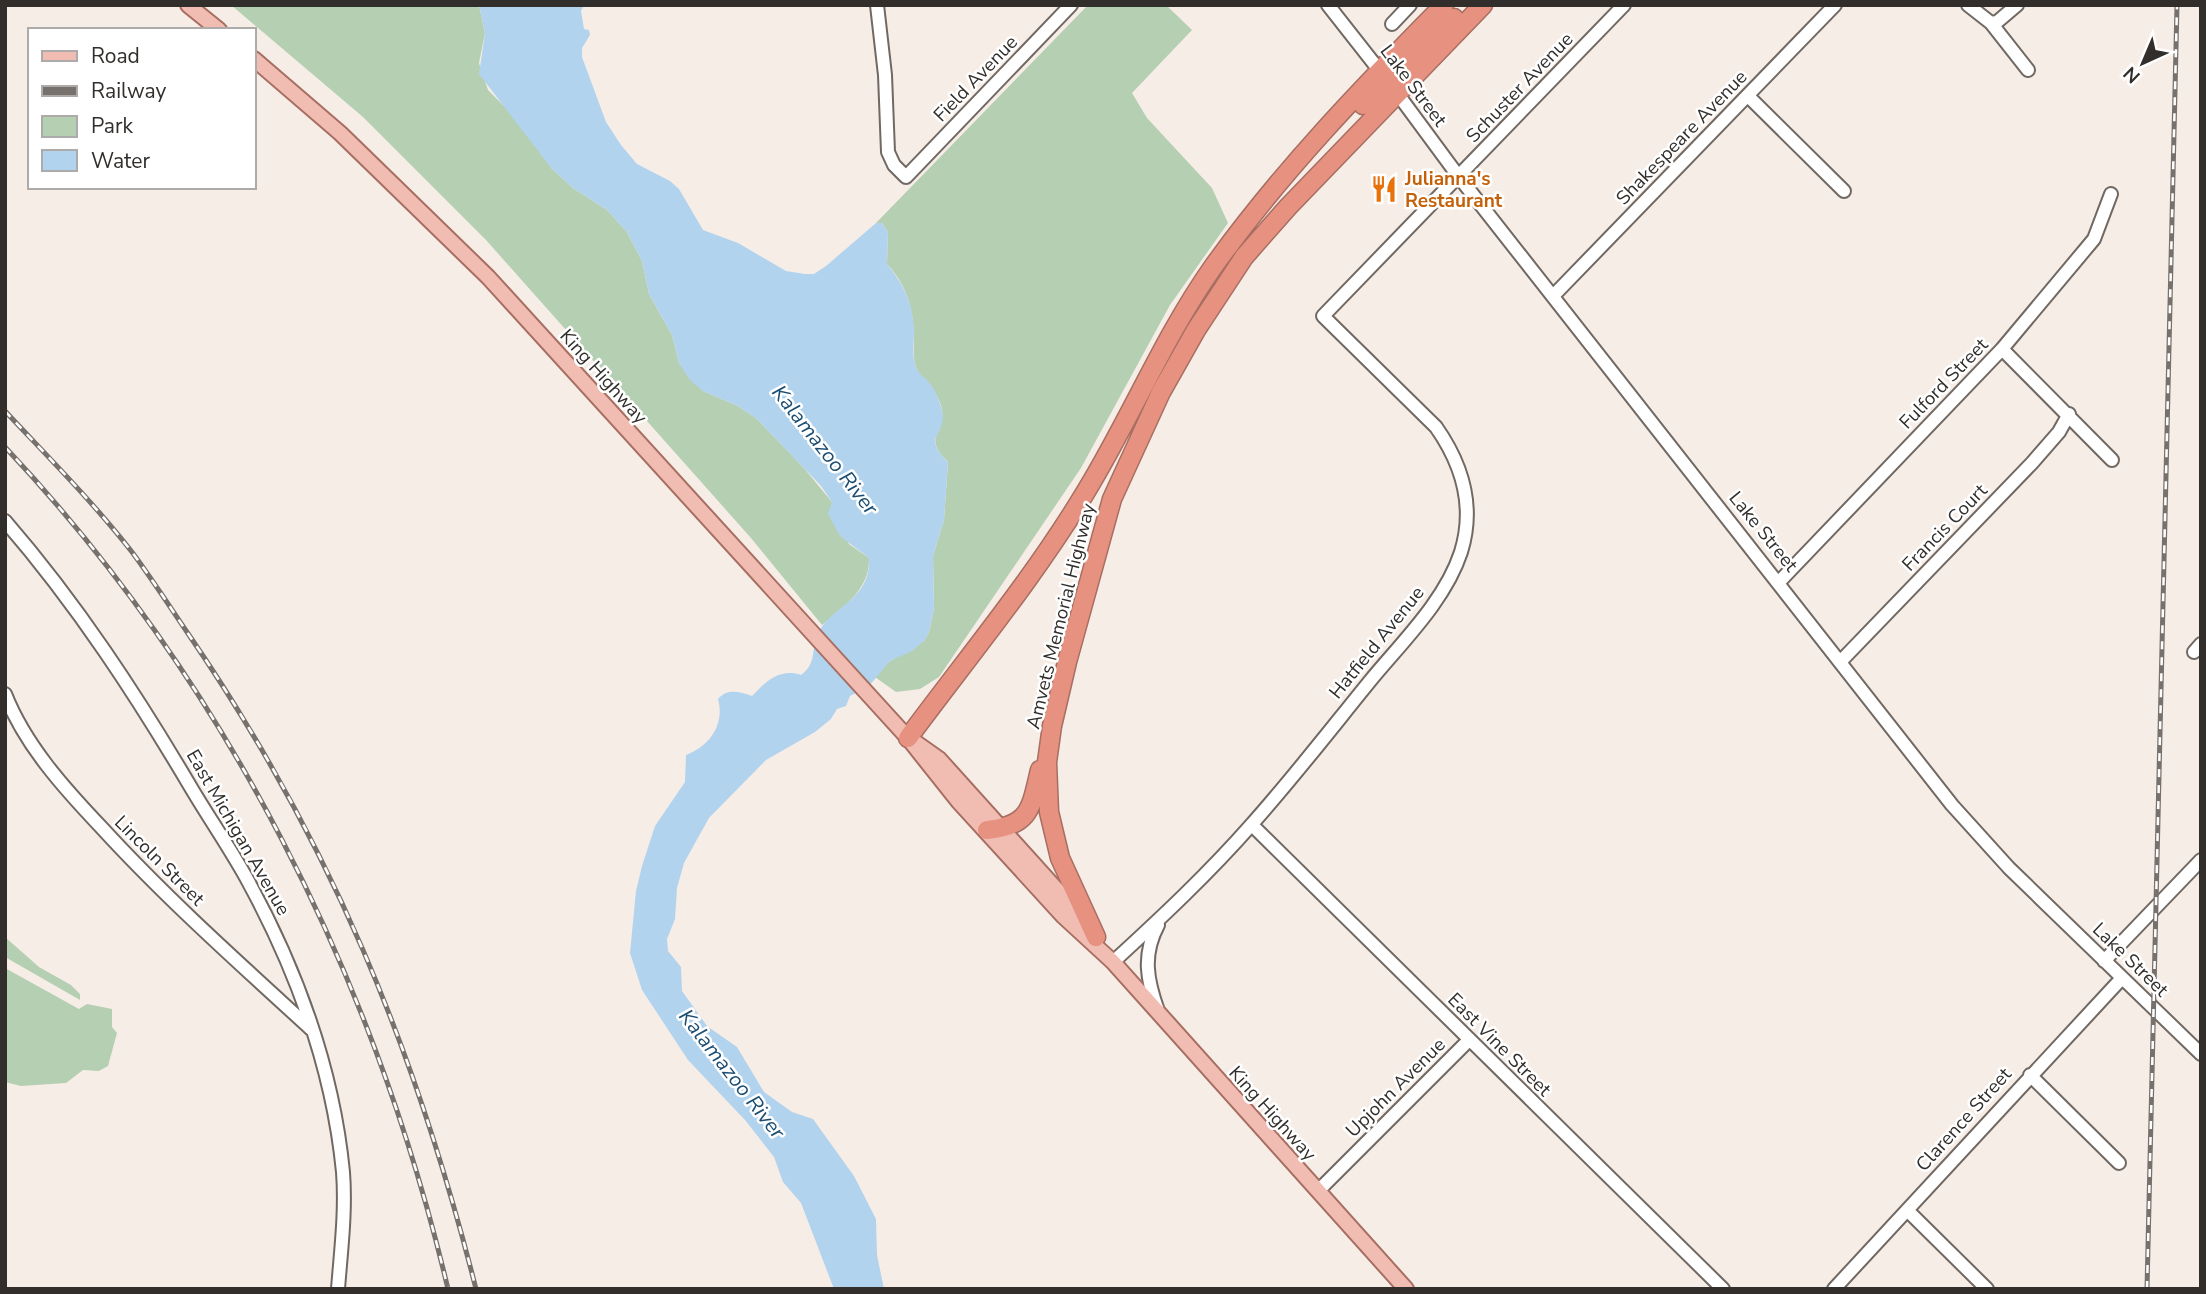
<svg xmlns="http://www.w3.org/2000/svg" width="2206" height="1294" font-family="'Nunito Sans',sans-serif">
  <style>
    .green { fill: #b5cfb3 }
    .water { fill: #b2d3ee }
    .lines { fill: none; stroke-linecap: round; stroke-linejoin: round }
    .minor-casing { stroke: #706862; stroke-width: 16 }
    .major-casing { stroke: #a76e62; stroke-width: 18 }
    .highway-casing { stroke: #a76e62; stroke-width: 21 }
    .minor { stroke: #fff; stroke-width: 12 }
    .major { stroke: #f1bdb3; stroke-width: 14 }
    .highway { stroke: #e79180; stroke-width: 18 }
    .rail-casing { stroke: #76716d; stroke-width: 5 }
    .rail { stroke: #fff; stroke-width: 2.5; stroke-dasharray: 8; stroke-linecap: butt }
    .labels { text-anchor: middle; stroke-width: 5; stroke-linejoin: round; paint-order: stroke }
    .street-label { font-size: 19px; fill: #312e2b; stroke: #fff }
    .food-label { font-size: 19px; font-weight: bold; fill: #c56008; stroke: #fff; text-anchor: start }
    .water-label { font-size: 21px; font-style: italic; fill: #1c4e73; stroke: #fff }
  </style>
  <rect width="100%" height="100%" fill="#f7ede7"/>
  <path class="green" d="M231 5H479L485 33 479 63 488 90 514 116 552 169 573 188 607 210 627 232 642 261 649 294 672 335 679 363 703 391 738 406 757 419 803 467 832 502 849 544 869 558C870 590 843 607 822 625L751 538 486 240 363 117Z
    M1088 5H1166L1192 30 1132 93 1147 118 1212 188 1228 223 1170 305 1081 468 939 677 920 689 896 692 875 677 890 661 924 641 929 632 934 609 933 556 944 520 948 462C922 436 945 437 942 410 939 389 919 381 915 364 913 356 914 346 914 337 913 307 907 286 887 264L888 232 882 223H876Z
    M5 937 39 967 71 985 80 994V1000L5 957Z
    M5 968 79 1009 87 1004 112 1009V1027L117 1033 108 1066 99 1071 83 1070 66 1083 21 1086 5 1082Z"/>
  <path class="water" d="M479 5H584L581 11 584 29 589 30 590 35 582 48V57L606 122 621 145 637 164 670 181 679 189 703 230 738 243 786 271 805 274H814L826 266 876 223H882L888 232 887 264C904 285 913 303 914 332 914 342 912 355 915 364 917 375 926 377 931 385 936 391 940 403 942 410 948 436 920 435 948 462L944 520 933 556 934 609 929 632 925 640 912 651 890 661 869 686 850 696 846 706 837 709 831 719 815 732 766 760 709 818 684 863 677 888 675 919 667 939 668 951 681 967 682 991 707 1026 737 1047 764 1092 792 1112 813 1119 854 1176 876 1219 877 1255 884 1289H834L801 1203 783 1182 774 1157 745 1120 688 1060 642 990 630 953 636 891 642 866 655 826 685 782 686 755C710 746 725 724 718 699 728 688 739 692 752 696 766 681 780 668 801 675 819 662 809 646 821 628 836 605 871 598 869 558L840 536 828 514 832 502 821 486 757 419 738 406 703 391 689 379 679 363 672 335 649 294 642 261 627 232 607 210 573 188 552 169 479 74 485 33Z"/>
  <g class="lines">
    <defs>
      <path id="minor" d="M877 5 885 75 888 152 894 165 906 177 1071 5
        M1328 5 1383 75
        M1968 5 1991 23 2028 70
        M1991 23 1997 22 2017 5
        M1392 24 1410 5
        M1394 89 1459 177 1952 805 2009 868 2201 1054
        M1748 96 1844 191
        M1554 295 1835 5
        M2002 349 2112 460
        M5 521C77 604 137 696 193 791 211 821 231 850 248 881 297 971 333 1070 343 1172 346 1211 341 1250 338 1289
        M1779 582 2002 349 2094 239 2111 194
        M2194 652 2201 644
        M1841 661 2032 463 2059 432 2069 414
        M5 694C25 745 64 788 101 827 167 899 240 964 311 1029
        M1252 825 1723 1289
        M1158 925C1142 955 1147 980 1158 1011
        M2104 961 2201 860
        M1113 962C1161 918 1209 873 1252 824 1293 778 1331 729 1370 681 1402 642 1445 601 1461 552 1475 507 1462 464 1436 427L1323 316 1624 5
        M2030 1075 2119 1163
        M1318 1191 1469 1040
        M1907 1210 1987 1289
        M1834 1289 2122 978"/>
      <path id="major" d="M188 5 219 30
        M254 59 340 133 488 277 908 738 958 801 1063 916 1113 962 1406 1289
        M915 742 939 759 1086 922"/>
      <path id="highway" d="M1363 105 1454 18
        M908 738C968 657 1033 579 1085 493 1130 420 1163 338 1213 267 1281 172 1362 88 1444 5
        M987 830C1031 826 1031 807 1040 770
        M1096 937 1060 858 1049 812 1047 762 1052 726 1067 662 1112 499 1161 392 1196 330 1244 257 1288 207 1483 5"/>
    </defs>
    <use href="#minor" class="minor-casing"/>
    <use href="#major" class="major-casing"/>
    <use href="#highway" class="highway-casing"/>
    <use href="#minor" class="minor"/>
    <use href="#major" class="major"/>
    <use href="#highway" class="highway"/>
    <defs>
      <path id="rail" d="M5 411C48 457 93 502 132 552 152 579 170 607 189 635 330 841 415 1048 476 1289
        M5 447C226 682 374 977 448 1289
        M2147 1289 2177 5"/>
    </defs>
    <use href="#rail" class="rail-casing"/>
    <use href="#rail" class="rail"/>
  </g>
  <defs>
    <symbol id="restaurant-bare" viewBox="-9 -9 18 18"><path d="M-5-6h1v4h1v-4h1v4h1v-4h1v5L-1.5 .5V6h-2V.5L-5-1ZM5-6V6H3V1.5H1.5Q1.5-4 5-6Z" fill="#e8710a" stroke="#fff" stroke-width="2.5" paint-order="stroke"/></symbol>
  </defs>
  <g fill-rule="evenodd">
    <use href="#restaurant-bare" x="1365" y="170" width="38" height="38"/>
  </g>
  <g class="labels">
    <g class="street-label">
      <text transform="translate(975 78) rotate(-46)" y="7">Field Avenue</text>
      <text transform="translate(1414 85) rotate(53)" y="7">Lake Street</text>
      <text transform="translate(1519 87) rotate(-46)" y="7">Schuster Avenue</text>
      <text transform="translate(1681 137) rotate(-46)" y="7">Shakespeare Avenue</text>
      <text transform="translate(604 376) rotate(48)" y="7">King Highway</text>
      <text transform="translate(1943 383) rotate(-46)" y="7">Fulford Street</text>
      <text transform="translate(1944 527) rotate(-46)" y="7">Francis Court</text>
      <text transform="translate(1764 531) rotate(51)" y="7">Lake Street</text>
      <text transform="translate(1060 616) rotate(-76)" y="7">Amvets Memorial Highway</text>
      <text transform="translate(1376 642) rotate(-51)" y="7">Hatfield Avenue</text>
      <text transform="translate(239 832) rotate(60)" y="7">East Michigan Avenue</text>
      <text transform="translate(160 860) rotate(45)" y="7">Lincoln Street</text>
      <text transform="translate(2131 959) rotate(44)" y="7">Lake Street</text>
      <text transform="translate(1500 1044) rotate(45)" y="7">East Vine Street</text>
      <text transform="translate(1395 1087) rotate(-45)" y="7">Upjohn Avenue</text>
      <text transform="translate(1273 1113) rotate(48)" y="7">King Highway</text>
      <text transform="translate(1963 1119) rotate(-48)" y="7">Clarence Street</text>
    </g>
    <g class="food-label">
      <text x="1405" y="185">Julianna's<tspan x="1405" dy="22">Restaurant</tspan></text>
    </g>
    <g class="water-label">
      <text transform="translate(825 450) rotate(52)" y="7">Kalamazoo River</text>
      <text transform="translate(732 1074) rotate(52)" y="7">Kalamazoo River</text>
    </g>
  </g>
  <rect width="2206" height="1294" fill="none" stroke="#312e2b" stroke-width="14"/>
  <rect x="28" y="28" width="228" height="161" fill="#ffffff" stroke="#adabaa" stroke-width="2"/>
  <rect x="42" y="51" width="35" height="10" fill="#f1bdb3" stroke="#adabaa" stroke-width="2"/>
  <text x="91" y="63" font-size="21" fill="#312e2b">Road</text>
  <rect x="42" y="86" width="35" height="10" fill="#76716d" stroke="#adabaa" stroke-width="2"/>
  <text x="91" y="98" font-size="21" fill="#312e2b">Railway</text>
  <rect x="42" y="116" width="35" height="21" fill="#b5cfb3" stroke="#adabaa" stroke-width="2"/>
  <text x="91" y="133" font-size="21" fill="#312e2b">Park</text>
  <rect x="42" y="150" width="35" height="21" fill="#b2d3ee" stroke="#adabaa" stroke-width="2"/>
  <text x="91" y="168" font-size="21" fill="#312e2b">Water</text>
  <g transform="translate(2143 63) rotate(224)" stroke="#ffffff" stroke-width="5" paint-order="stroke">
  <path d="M0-5L12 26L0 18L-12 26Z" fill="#312e2b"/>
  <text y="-10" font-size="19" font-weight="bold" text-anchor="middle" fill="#312e2b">N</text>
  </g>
</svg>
